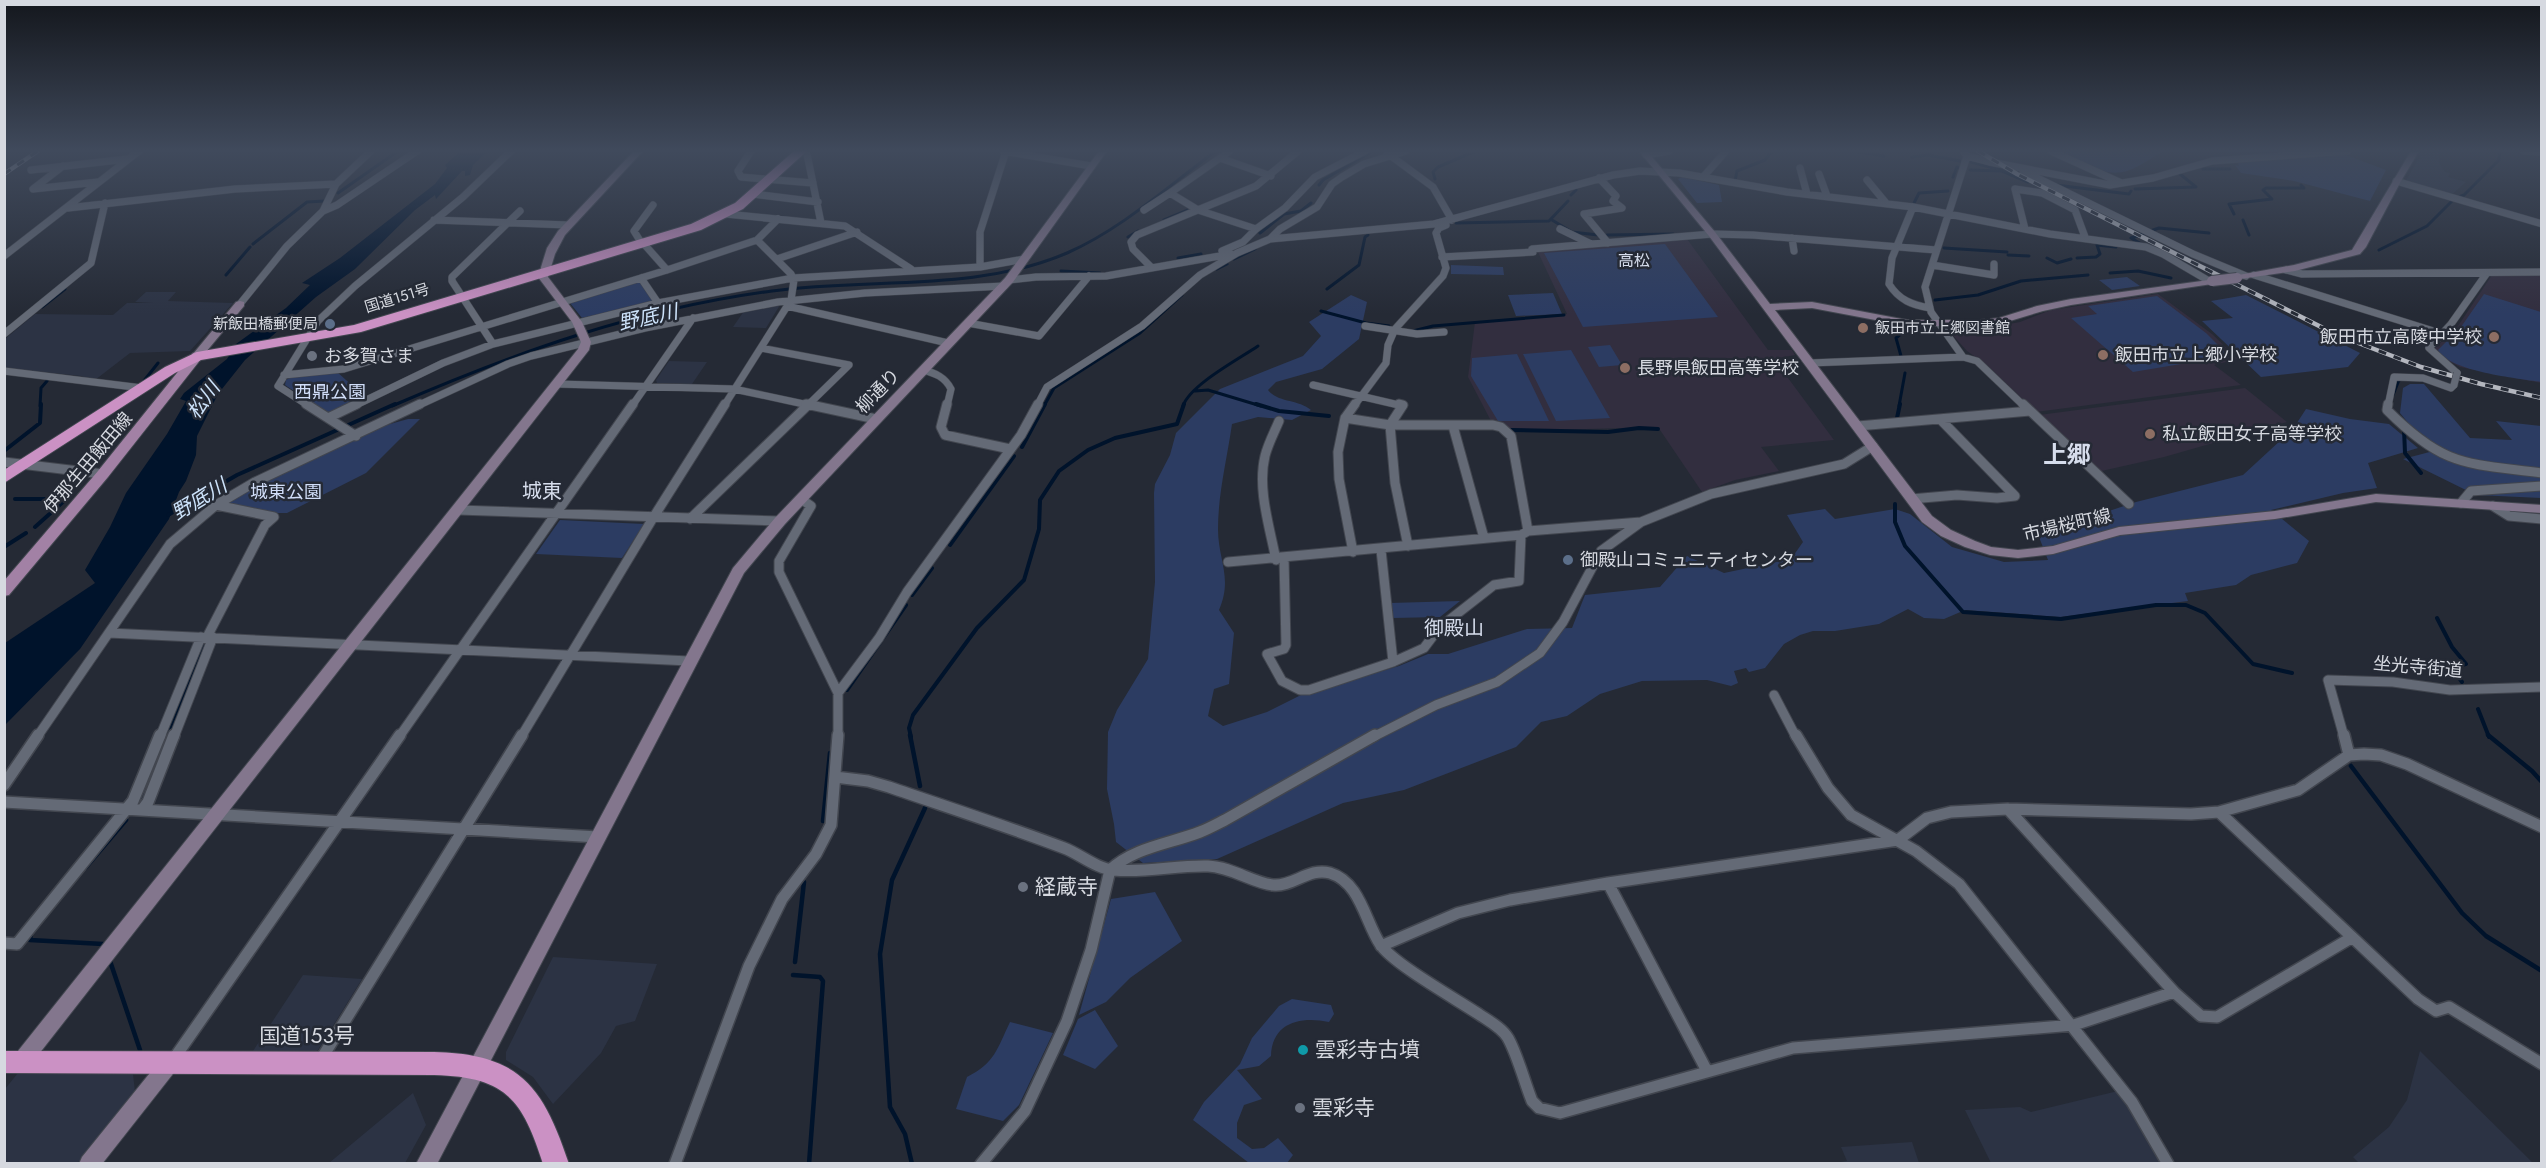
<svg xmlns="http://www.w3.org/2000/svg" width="2546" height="1168" font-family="Jost,'Noto Sans JP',sans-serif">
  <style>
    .built { fill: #2c3344 }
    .education { fill: #322e3f }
    .green { fill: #2c3c62 }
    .water { fill: #00132b }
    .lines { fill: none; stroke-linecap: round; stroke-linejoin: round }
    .stream-far2 { stroke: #00132b; stroke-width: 3 }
    .stream-far1 { stroke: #00132b; stroke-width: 4 }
    .stream { stroke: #00132b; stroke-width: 4.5 }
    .street-far2-casing { stroke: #42464f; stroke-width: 8 }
    .street-far1-casing { stroke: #42464f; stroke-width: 11 }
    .street-casing { stroke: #42464f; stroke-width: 14 }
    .secondary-casing { stroke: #42464f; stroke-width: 2 }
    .primary-casing { stroke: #42464f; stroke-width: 2 }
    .highway-casing { stroke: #42464f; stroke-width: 2 }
    .street-far2 { stroke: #646a76; stroke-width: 7 }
    .street-far1 { stroke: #646a76; stroke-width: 9 }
    .street { stroke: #646a76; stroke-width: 11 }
    .secondary { fill: #83768d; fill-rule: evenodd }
    .primary { fill: #a281a5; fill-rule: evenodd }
    .highway { fill: #cb91c4; fill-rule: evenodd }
    .rail-casing { stroke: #b3b6be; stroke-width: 4.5 }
    .rail { stroke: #252a35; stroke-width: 3; stroke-dasharray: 8; stroke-linecap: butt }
    .street-bridge-casing { stroke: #42464f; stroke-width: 8; stroke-linecap: butt }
    .secondary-bridge-casing { stroke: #42464f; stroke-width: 12; stroke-linecap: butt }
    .street-bridge { stroke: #646a76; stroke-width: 7 }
    .secondary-bridge { stroke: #83768d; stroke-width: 10 }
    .service-dot { fill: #5c6f8a; stroke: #252a35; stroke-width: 2 }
    .education-dot { fill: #8d6e63; stroke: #252a35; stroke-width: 2 }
    .worship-dot { fill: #6b7280; stroke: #252a35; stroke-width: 2 }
    .culture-dot { fill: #0f9aa8; stroke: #252a35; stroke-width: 2 }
    .labels { text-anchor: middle; stroke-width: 5; stroke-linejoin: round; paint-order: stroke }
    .far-street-label { font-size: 15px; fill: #d6d9e0; stroke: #252a35 }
    .far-poi-label { font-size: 15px; fill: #d6d9e0; stroke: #252a35; text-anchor: end }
    .far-neighbourhood-label { font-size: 16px; fill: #d6ddec; stroke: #252a35 }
    .poi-label { font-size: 18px; fill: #d6d9e0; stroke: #252a35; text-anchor: start }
    .street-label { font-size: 18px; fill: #d6d9e0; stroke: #252a35 }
    .park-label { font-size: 18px; fill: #d0ddf8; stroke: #252a35 }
    .water-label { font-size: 20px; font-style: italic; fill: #cde3fb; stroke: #252a35 }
    .neighbourhood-label { font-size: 20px; fill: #d6ddec; stroke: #252a35 }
    .near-poi-label { font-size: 21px; fill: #d6d9e0; stroke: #252a35; text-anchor: start }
    .near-street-label { font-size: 21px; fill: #d6d9e0; stroke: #252a35 }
    .district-label { font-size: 24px; font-weight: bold; fill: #d6ddec; stroke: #252a35 }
  </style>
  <rect width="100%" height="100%" fill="#252a35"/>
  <path class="built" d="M2423 151H2440L2439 163 2445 172 2450 173 2448 177 2466 182 2451 195 2405 182Z
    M146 292H176L168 301 233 303 190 351 130 353 95 380 81 376 5 368V339L35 314 113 315 127 303H153L135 302Z
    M780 305 766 328 733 327 744 311Z
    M669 361 707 362 692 384 657 383 656 380Z
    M553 957 657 964 635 1021 616 1026 601 1053 553 1104 533 1077 506 1060V1052Z
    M303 975 362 979 318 1050 309 1055 251 1054Z
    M2420 1051 2533 1163H2359L2353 1157 2389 1127 2407 1100Z
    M18 1073 133 1074 135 1092 78 1163 5 1164V1089Z
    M2118 1091 2161 1163H1991L1965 1110 2020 1107 2031 1112Z
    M413 1093 426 1125 405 1163H329Z
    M1912 1142 1919 1163H1834L1847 1161 1841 1147Z"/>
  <path class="education" d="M1687 239 1768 350H1792L1795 355 1774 359 1834 440 1761 447 1779 471 1735 480 1702 492 1658 427 1511 431 1491 421 1468 377 1475 322 1567 314 1537 250Z
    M2541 274V383L2460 367 2438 355 2434 349 2458 326 2492 275Z
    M2158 294 2212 334 2238 359 2214 365 2241 385 2036 412 1988 366 1967 351 1949 331 1955 328H1988L2020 322 2051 310Z
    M2245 388 2287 422 2164 457 2097 472 2039 415Z"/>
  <path class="green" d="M2055 151H2164C2152 157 2140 167 2127 171 2102 178 2076 161 2055 151Z
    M2343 154 2386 170 2370 201 2294 181 2241 173 2235 165 2239 166 2237 161Z
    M1682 177 1719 185 1722 202 1697 203 1678 179Z
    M1665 244 1718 317 1583 327 1544 253Z
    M1451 265 1503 267 1504 275 1451 274Z
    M2127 277 2140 286 2112 290 2099 280Z
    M642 281 655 300 651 303 582 318 570 303 635 282Z
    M1553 293 1562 314 1516 316 1508 295Z
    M2484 294 2541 312V382C2517 378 2450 372 2438 350L2461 327Z
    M1351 295 1367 302 1359 339 1322 369 1276 382 1268 390C1278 403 1298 399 1311 410L1292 420 1258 417 1232 424C1227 459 1218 494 1218 529 1218 560 1233 578 1219 610L1234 633 1229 684 1214 689 1208 716 1223 726 1267 712 1301 695 1399 666 1428 654H1448L1527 629 1572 628 1585 595 1660 587 1687 556 1724 573 1791 559 1803 542 1787 515 1825 509 1835 519 1895 509 1910 514 1952 547 2004 562 2048 560 2039 537 2052 530 2136 502 2243 475 2293 429 2306 409 2350 419 2389 424 2418 448 2368 463 2377 488 2343 493 2271 510 2309 541 2297 563 2251 575 2236 585 2185 593 2188 601 2060 617 1965 610 1944 619 1924 618 1908 609 1879 624 1835 631H1813L1800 635 1784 644 1765 668 1749 672 1746 668 1734 671 1738 683 1731 686 1707 680 1642 681 1600 694 1567 716 1541 722 1516 747 1404 790 1343 803 1217 859 1143 863 1116 842 1114 824 1107 789 1108 732 1117 710 1148 659 1155 582 1154 493 1155 484 1170 455 1176 433 1220 389 1303 356 1321 336 1309 322Z
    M2246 295 2360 353 2348 367 2261 377 2202 321 2233 318 2211 301Z
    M2157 296 2206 333 2229 356 2133 372 2071 318 2097 314 2088 306Z
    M1610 345 1622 365 1599 367 1588 347Z
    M1571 350 1610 418 1556 421 1523 354Z
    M1517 354 1549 421H1498L1471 376 1472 358Z
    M336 371 366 398 328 414 285 385 286 380 293 376Z
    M2410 384H2424L2470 438 2512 440 2496 421 2541 426V498L2476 495 2403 459 2441 449 2409 424 2400 413 2403 388Z
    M408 419H420L366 473 287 513H276L227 504 241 493 383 426Z
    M560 520 644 524 622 558 536 554Z
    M1460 601 1440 617 1393 618 1390 603Z
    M1155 892 1182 941 1130 978 1106 1002 1079 1015 1111 899Z
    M1292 999 1331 1005 1334 1014 1329 1022C1301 1016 1272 1022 1271 1056L1259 1066 1237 1070 1262 1099 1244 1105 1237 1123V1138L1252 1149 1264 1148 1278 1138 1293 1155 1287 1163H1249L1193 1120 1204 1102 1240 1064 1252 1038 1279 1006Z
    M1095 1010 1118 1046 1095 1069 1063 1055 1078 1019Z
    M1010 1022 1053 1033 1019 1105 1003 1121 956 1109 967 1077C995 1063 997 1049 1010 1022Z"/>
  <path class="water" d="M461 151H488L473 165 470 175 465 176V171H462L436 199 435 195 415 210 355 269 316 297 245 360 218 394 197 436 196 455 186 481 179 492 169 519 80 649 5 725V643L95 583 85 570 110 527 126 493 167 434 186 401 180 399 184 393 227 359 236 344 286 308 310 285 302 283 340 258 435 184 447 168 445 165Z"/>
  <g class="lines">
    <path class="stream-far2" d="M1852 151 1884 156
      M1912 157 1928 155 1960 161
      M1971 162 2001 170
      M2203 169H2230
      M1970 170 2002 171 2028 182
      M1953 177 1957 167 1959 168
      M1435 179 1433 172 1438 167 1476 151
      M1735 181 1737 171 1765 160 1772 151
      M1319 185 1323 180 1373 151
      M2056 185 2129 194 2131 191
      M2135 189 2196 187 2180 174
      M338 193 398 151
      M1571 195 1576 190
      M2459 197 2464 195 2499 160 2500 151
      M1913 205 1919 193 1948 191
      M2234 214 2229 204 2272 199 2263 190 2266 188H2304L2301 185
      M1164 220 1188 210
      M1552 220 1572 232 1598 235
      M2243 220 2249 235
      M1456 223 1549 221 1568 201
      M2150 231 2159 228 2209 233
      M1260 233 1284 214 1301 211 1311 203
      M1607 235 1673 234
      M1128 237 1138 231
      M2131 238 2143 245
      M2131 238 2146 233
      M253 244 307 202 325 201
      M1944 248 2007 252
      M2379 250 2427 226 2454 199
      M2008 255 2029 256
      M1178 258 1201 254
      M2047 258 2057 263 2071 259
      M2077 258 2096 257 2100 254 2097 245 2116 247
      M1234 259 1255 249
      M1217 269 1227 264
      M1061 271 1100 273
      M2110 273 2138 271 2171 278
      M226 275 250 247
      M1327 289 1359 265 1365 237 1368 235
      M1935 300 1978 295 2021 281 2088 275
      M42 307 65 289
      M1321 311 1366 323 1389 326
      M1413 331 1433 326 1564 315
      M1901 356 1896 338 1909 327
      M143 382 158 363
      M1195 391 1208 390 1261 406
      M2393 395 2399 380 2403 379
      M40 406 41 388 47 381
      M392 406C516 352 637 309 772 291 870 277 973 293 1067 253 1122 229 1168 186 1216 151
      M1044 406 1054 388 1140 333 1182 295
      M1183 406C1190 385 1239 359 1258 346
      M1899 406 1905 373"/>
    <path class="stream-far1" d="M1256 404 1279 411 1329 416
      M1897 418 1900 404
      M2404 429 2405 453 2421 473
      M1511 430 1608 432 1639 428 1658 429
      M1022 447 1045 404
      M4 451 40 423 41 404
      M84 466 115 426
      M15 499H65
      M1895 504V522L1905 546 1963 612 2061 619 2156 605H2186L2205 613 2253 664 2292 673
      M168 515 237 475 395 404
      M35 527 64 501 78 477
      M950 545 1014 456
      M4 547 26 533
      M912 595 932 568
      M2437 618 2452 647 2466 664 2451 667 2462 682
      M847 690 906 605
      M2478 709 2489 737
      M167 737 204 644
      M911 737 909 728 913 715 977 628 1024 580 1039 529 1040 500 1059 471 1088 450 1115 438 1177 424 1184 404"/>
    <path class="stream" d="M910 735 920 786
      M2488 735 2532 771 2542 782
      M2351 766 2462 913 2486 936 2542 971
      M141 801 167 735
      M823 821 830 753
      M86 867 126 820
      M31 933 30 940 103 944
      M110 961 140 1050
      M795 962 804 882
      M793 975 820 977 823 981 809 1164
      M912 1164 905 1134 890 1107 880 954 892 880 925 808"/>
    <defs>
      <path id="street-far2" d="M751 151 738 171 741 177 813 183
        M804 151 807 154 821 223
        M1003 151 1091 166
        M1230 151 1170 193 1198 210 1256 229
        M1963 151 1967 156 1990 162 2110 185 2153 178 2212 161 2348 151
        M2051 151 2119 182
        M2524 151 2542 152
        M1387 153 1433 187 1452 220
        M1646 155 1669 151
        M1220 158 1271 176
        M63 166 33 189 98 182
        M1800 168 1807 194
        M31 170 127 159
        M2023 171 2193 254 2246 276
        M1819 174 1827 196
        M1704 176 1726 151
        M1599 178 1616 196 1613 201 1622 208 1584 214 1608 243
        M1867 180 1886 203
        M2396 181 2542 224
        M753 194 818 202
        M1913 207 1892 258 1889 284C1899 300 1912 305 1930 308
        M68 208 235 189 336 184
        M1144 210 1170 193
        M323 211 337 205 417 151
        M726 214 845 226 911 269
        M434 220 568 225
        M1560 229 1591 244
        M2025 229 2015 189 2042 193 2075 210 2085 237
        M1792 238 1794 251
        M1270 239 1434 224 1613 175 1640 171 1679 173 1787 192 1913 207 2050 234 2146 247 2163 254 2209 281
        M642 244 634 231 653 205
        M644 244 667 270
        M1222 251 1243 242 1256 229 1285 208 1315 177 1365 151
        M4 256 139 151
        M1442 257 1533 252 1532 249 1712 234 1753 235 1936 250
        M777 259 857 232
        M1932 265 1994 275V264
        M980 267V232L1006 151
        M1151 267 1133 249 1131 242 1137 235 1256 186 1298 151
        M2286 270 2302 274 2542 272
        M2254 275 2443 334
        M641 278 658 303
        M1009 280 1036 277 1106 276 1231 254
        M240 304 287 246 323 211 336 184 371 151
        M787 306 948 343
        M968 323 1039 336 1089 276
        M1365 326 1417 334 1444 332
        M4 334 91 263 105 203
        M493 344 452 281V277L520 211
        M761 348 849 365 807 406
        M1963 357 1931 312 1925 287 1967 156
        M1810 363 1963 357 1977 361 2024 406
        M923 370C935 373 945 377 951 389L947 406
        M4 371 142 388
        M2457 373 2429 348 2451 324 2487 273
        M284 375 344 369 667 270 757 240 778 219
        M557 384 734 389 813 406
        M1313 385 1403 406
        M309 406 278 386 318 321 355 286 463 197 511 151
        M354 406 443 363 493 344 658 303 793 278 980 267 1024 259
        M417 406 508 364 531 356 645 328 778 302 865 293 1004 286
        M632 406 693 318
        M724 406 791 300 794 280 791 274 757 240
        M1037 406 1047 387 1142 326 1200 275 1237 253 1270 239 1280 229 1317 207 1332 184 1342 177 1364 164 1406 151
        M1354 406 1386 363 1388 345 1395 329 1443 276 1446 268 1436 233 1439 228 1446 225
        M2388 406 2394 377 2423 378 2451 388 2454 385"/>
      <path id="street-far1" d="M306 404 356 436
        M806 404 876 419
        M947 404 941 427 945 435 1010 449
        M1399 404 1403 405 1390 425 1395 483 1408 546
        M2023 404 2129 504
        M2388 404 2387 410C2445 468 2466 463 2542 473
        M328 418 357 404
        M1345 418 1355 404
        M1453 426 1484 538
        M1858 426 2030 411
        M4 462 103 474
        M801 499 811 506 779 561V572L838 693V737
        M1911 499 1957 495 1997 498 2015 496 1940 419
        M2461 503 2471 491 2542 486
        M216 505 274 517
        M2493 506 2509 516 2542 519
        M458 510 780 521
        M690 519 809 404
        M1353 552 1339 479 1338 452 1345 418 1390 425H1493L1501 427 1511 436 1528 531
        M1284 558 1286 645 1284 649 1267 654 1282 681 1300 690H1309L1393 662 1381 550
        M1276 560C1270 528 1257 489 1265 456 1268 444 1274 433 1279 421
        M1228 562 1521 535 1528 531 1641 522
        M109 633 689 661
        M207 637 265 525 274 517
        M1393 662 1424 648 1439 628 1494 585 1519 581 1521 535
        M838 693 879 638 907 592 1021 435 1038 404
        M1774 695 1796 737
        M37 737 170 544 216 505 255 482 420 404
        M160 737 201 637
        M174 737 213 637
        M399 737 633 404
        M521 737 653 518 725 404
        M1373 737 1436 705 1497 682 1540 653 1563 622 1601 551 1641 522 1711 494 1844 464 1873 446
        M2344 737 2328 680 2393 682 2450 690 2542 687"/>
      <path id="street" d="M1796 735 1828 788 1851 815 1916 851 1959 884 2132 1102 2168 1164
        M2344 735 2349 755
        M835 777 868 781 889 787C947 807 1006 826 1064 848 1080 854 1097 869 1114 870 1146 873 1177 865 1208 866 1232 867 1253 883 1273 885 1293 887 1309 867 1330 873 1360 882 1365 921 1380 944 1393 964 1458 1000 1480 1015 1489 1021 1502 1028 1508 1038 1518 1056 1524 1081 1532 1101L1539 1108 1560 1113 1793 1048 2074 1025 2174 992
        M4 785 38 735
        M4 802 598 837
        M2008 809 2174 992 2201 1016 2217 1017 2351 938
        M142 810 148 802 174 735
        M2219 812 2418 999 2436 1011 2449 1007 2542 1064
        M4 943 17 944 133 801 160 735
        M1381 946 1458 913 1510 900 1608 883
        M173 1060 400 735
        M320 1061 522 735
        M1707 1071 1608 883 1898 840 1927 818 1951 812 2008 809 2191 814 2219 812 2298 790 2349 755 2364 754 2381 755 2407 764 2542 827
        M675 1164 749 966 782 899 816 854 831 825 838 735
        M981 1164 1025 1111 1067 1021 1091 950 1110 870C1135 847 1169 844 1200 832 1208 829 1217 824 1225 820L1375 735"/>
      <path id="secondary" d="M634 151H643L565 235 555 254 548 277 582 322 591 342 589 350 28 1068 21 1071 14 1068 12 1062 14 1056 578 349 581 342 572 322 538 277 547 248 558 231Z
        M1099 151H1107L1013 282 785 524 744 573 437 1164H416L733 568 775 518 1005 278Z
        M1639 151H1647L1715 232 1770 304 1812 302 1907 320H1980L1999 318 2037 306 2071 299 2216 279V283L2212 284 2071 305 2043 311 2000 324 1980 326H1907L1812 308 1775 310 1932 516 1951 530 1975 541 1991 547 2018 550 2053 546 2119 527 2275 511 2376 494 2542 505V513L2376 502 2275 519 2120 535 2053 554 2018 558 1990 555 1965 547 1941 536 1922 522 1709 236Z
        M2411 151H2419L2401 181 2366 247 2360 254 2295 271 2233 280V276L2294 265 2352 250Z
        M240 301 244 302V306L201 358H193V354L236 302Z
        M169 1055 176 1058 178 1064 176 1070 102 1164H79L82 1157 162 1058Z"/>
      <path id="primary" d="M197 352 201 353 203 356 201 359 108 477 9 595 4 596V581L98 471 193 353Z"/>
      <path id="highway" d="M794 151H807L743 209 701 230 361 332 201 360 175 373 4 483V470L165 367 197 352 354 325 691 224 735 203Z
        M4 1051 434 1052C520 1054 543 1086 569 1164H543C522 1098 505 1077 434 1075L4 1073Z"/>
    </defs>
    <use href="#street-far2" class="street-far2-casing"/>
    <use href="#street-far1" class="street-far1-casing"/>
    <use href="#street" class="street-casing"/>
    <use href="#secondary" class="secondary-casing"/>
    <use href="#primary" class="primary-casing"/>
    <use href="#highway" class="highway-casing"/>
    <use href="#street-far2" class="street-far2"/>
    <use href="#street-far1" class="street-far1"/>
    <use href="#street" class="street"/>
    <use href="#secondary" class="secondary"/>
    <use href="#primary" class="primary"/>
    <use href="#highway" class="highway"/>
    <defs>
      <path id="rail" d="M1978 151 2017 174 2335 334 2421 367 2481 384 2542 398
        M4 174 38 151"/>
    </defs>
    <use href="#rail" class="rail-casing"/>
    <use href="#rail" class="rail"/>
    <defs>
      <path id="street-bridge" d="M2454 385 2457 373"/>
      <path id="secondary-bridge" d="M2212 281 2237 278"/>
    </defs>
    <use href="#street-bridge" class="street-bridge-casing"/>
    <use href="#secondary-bridge" class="secondary-bridge-casing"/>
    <use href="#street-bridge" class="street-bridge"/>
    <use href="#secondary-bridge" class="secondary-bridge"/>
  </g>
  <linearGradient id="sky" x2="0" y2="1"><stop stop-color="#14171d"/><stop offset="0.48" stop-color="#404a5c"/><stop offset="1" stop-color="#404a5c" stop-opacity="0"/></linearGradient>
  <rect width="2546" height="314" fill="url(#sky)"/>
  <g class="service-dot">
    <circle cx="330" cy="324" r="6"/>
    <circle cx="1568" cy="560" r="6"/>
  </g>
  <g class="education-dot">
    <circle cx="1863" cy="328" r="6"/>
    <circle cx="2494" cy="337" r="6"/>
    <circle cx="2103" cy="355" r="6"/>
    <circle cx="1625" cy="368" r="6"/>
    <circle cx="2150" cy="434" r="6"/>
  </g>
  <g class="worship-dot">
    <circle cx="312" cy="356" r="6"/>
    <circle cx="1023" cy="887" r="6"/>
    <circle cx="1300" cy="1108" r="6"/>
  </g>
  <circle class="culture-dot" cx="1303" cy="1050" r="6"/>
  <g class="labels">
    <g class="far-street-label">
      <text transform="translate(397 298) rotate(-17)" y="5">国道151号</text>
    </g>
    <g class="far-poi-label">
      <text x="318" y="329">新飯田橋郵便局</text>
      <text x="1875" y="333" text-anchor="start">飯田市立上郷図書館</text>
    </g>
    <g class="far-neighbourhood-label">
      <text x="1634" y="266">高松</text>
    </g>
    <g class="poi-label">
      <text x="2482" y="343" text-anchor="end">飯田市立高陵中学校</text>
      <text x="2115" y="361">飯田市立上郷小学校</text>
      <text x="324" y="362">お多賀さま</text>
      <text x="1637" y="374">長野県飯田高等学校</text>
      <text x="2162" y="440">私立飯田女子高等学校</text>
      <text x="1580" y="566">御殿山コミュニティセンター</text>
    </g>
    <g class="street-label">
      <text transform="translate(878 391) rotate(-46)" y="6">柳通り</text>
      <text transform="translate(88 463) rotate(-50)" y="6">伊那生田飯田線</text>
      <text transform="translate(2067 525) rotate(-13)" y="6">市場桜町線</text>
      <text transform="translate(2418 667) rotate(5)" y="6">坐光寺街道</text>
    </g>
    <g class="park-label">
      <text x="330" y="398">西鼎公園</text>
      <text x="286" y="498">城東公園</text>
    </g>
    <g class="water-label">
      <text transform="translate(648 317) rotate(-12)" y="7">野底川</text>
      <text transform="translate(203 400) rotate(-54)" y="7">松川</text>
      <text transform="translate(199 499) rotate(-31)" y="7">野底川</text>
    </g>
    <g class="neighbourhood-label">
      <text x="542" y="498">城東</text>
      <text x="1454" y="635">御殿山</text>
    </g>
    <g class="near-poi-label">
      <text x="1035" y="894">経蔵寺</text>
      <text x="1315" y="1057">雲彩寺古墳</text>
      <text x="1312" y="1115">雲彩寺</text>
    </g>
    <g class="near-street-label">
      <text x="307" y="1043">国道153号</text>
    </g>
    <g class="district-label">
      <text x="2067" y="463">上郷</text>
    </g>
  </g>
  <rect width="2546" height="1168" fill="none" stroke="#d6d9e0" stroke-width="12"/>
</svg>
